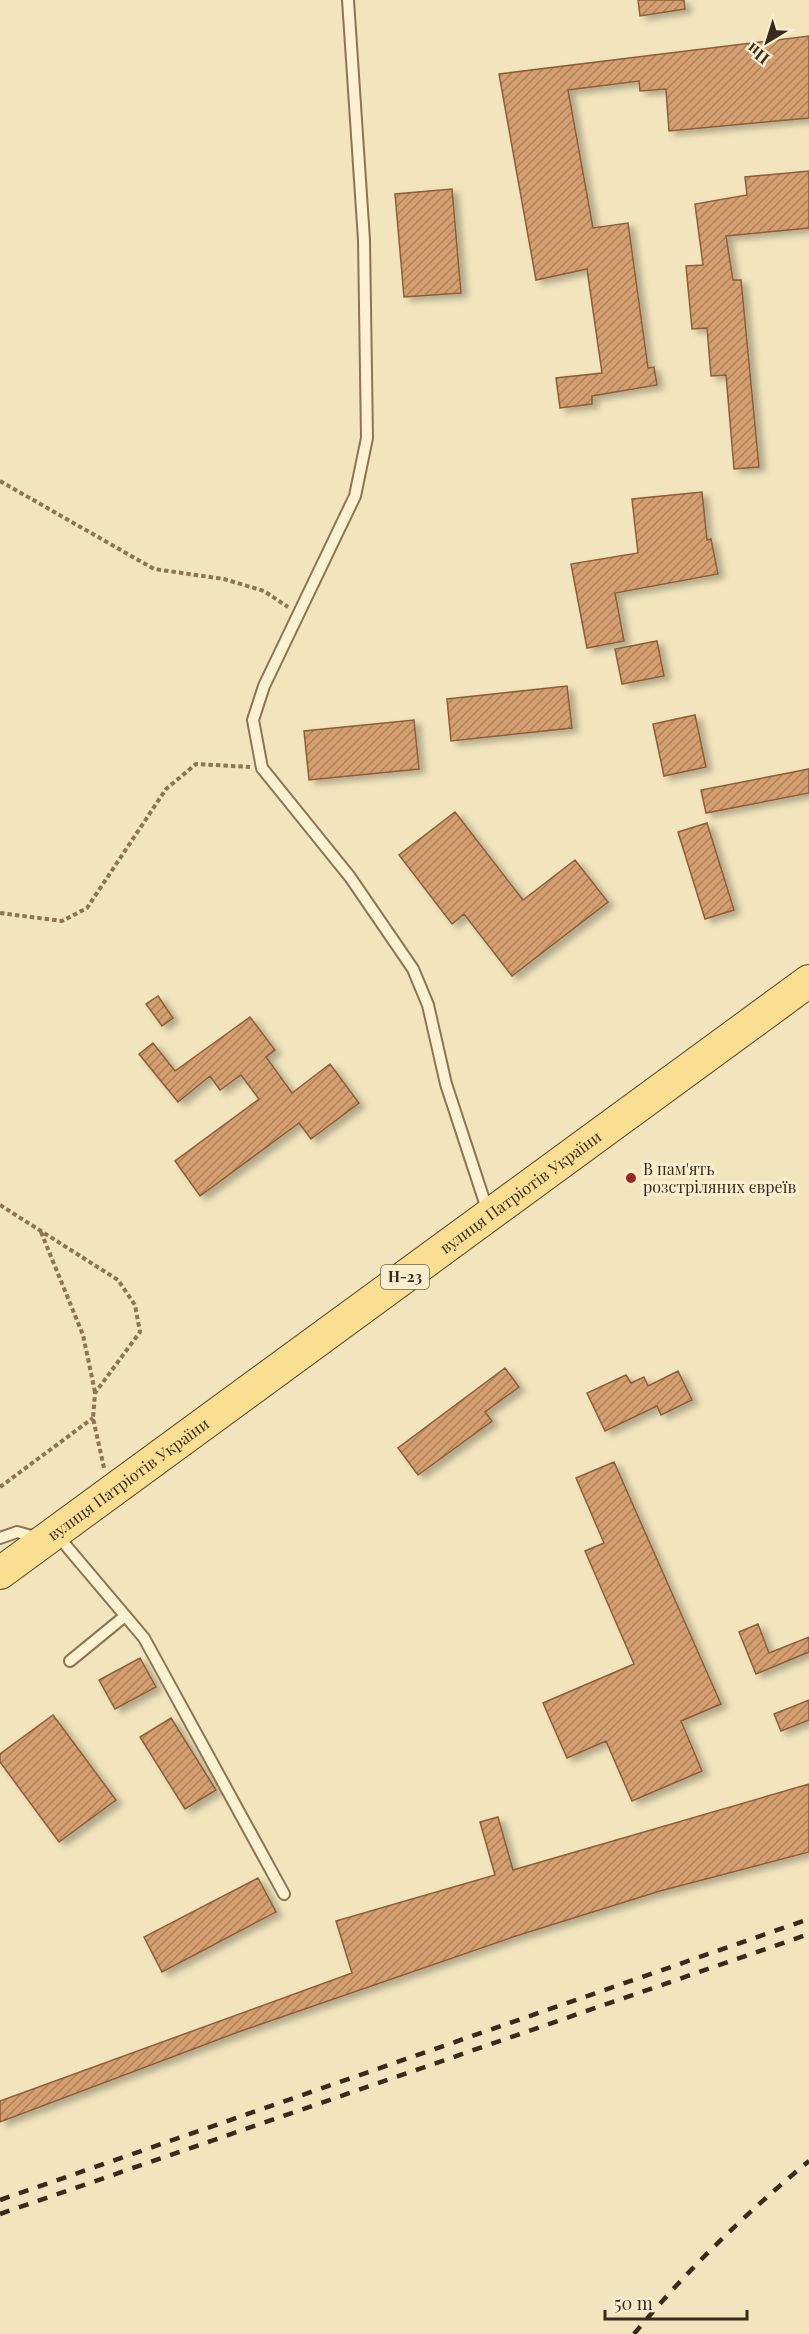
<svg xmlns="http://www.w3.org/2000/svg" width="809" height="2334" font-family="'Playfair Display',serif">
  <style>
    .building { fill: url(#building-hatch); stroke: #8d5e38; stroke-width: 1.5; filter: url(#shadow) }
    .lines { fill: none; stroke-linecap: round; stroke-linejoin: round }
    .lane-casing { stroke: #8c7555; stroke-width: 14 }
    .primary-casing { stroke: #59422a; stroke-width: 34 }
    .path { stroke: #8c7555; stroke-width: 4; stroke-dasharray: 4.5 3; stroke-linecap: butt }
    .lane { stroke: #fcf1d1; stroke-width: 10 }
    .primary { stroke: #fade91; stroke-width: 32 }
    .rail { stroke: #392b1b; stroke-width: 4.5; stroke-dasharray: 10 10; stroke-linecap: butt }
    .poi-dot { fill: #a0241f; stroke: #f9eece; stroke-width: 2 }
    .labels { text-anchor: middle; stroke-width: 6; stroke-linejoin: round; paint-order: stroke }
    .shield { fill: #f9eece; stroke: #736651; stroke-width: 1.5 }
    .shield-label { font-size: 15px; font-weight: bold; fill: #392b1b }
    .poi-label { font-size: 16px; fill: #392b1b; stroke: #f9eece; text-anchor: start }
    .street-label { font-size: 16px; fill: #392b1b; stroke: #f9eece }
  </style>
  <defs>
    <pattern id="building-hatch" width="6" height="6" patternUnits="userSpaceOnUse" patternTransform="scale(1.5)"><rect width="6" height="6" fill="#d49e6f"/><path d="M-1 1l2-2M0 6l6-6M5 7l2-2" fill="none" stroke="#ad815a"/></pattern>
    <filter id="shadow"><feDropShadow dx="6" dy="4" stdDeviation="3" flood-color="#0004"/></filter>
  </defs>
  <rect width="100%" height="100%" fill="#f2e5bd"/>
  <path class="building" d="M638 0H684L685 9 640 16Z
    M809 36V118L669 131 666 89 640 91 639 81 568 90 593 228 628 223 648 368 654 367 657 385 592 396V404L560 408 556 378 602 373 587 269 536 280 499 74Z
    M809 171V228L726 236 733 280H741L759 467 734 469 726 375 711 376 707 328 692 329 686 266 703 265 695 204 747 195 745 177Z
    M452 189 461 293 404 297 395 194Z
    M702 492 707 540 711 539 718 574 615 593 624 641 587 648 571 564 638 553 632 499Z
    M657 641 664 676 622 684 615 649Z
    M567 686 572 728 451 741 447 699Z
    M695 715 706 767 664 776 653 724Z
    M414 720 419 769 309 780 304 731Z
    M809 769V793L706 813 701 790Z
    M455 812 523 900 575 860 608 902 512 976 464 914 452 924 399 855Z
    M707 823 734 910 705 919 678 832Z
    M158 996 173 1018 162 1026 146 1004Z
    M250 1017 275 1050 266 1057 292 1093 330 1064 359 1103 311 1139 299 1123 200 1196 175 1161 259 1099 241 1075 220 1090 210 1076 178 1102 139 1054 153 1043 175 1071Z
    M505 1368 519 1387 485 1412 492 1421 418 1475 398 1448Z
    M678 1371 692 1400 661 1415 657 1406 605 1431 587 1393 626 1375 631 1383 644 1377 648 1386Z
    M614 1462 721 1704 681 1721 702 1771 632 1801 606 1741 567 1758 543 1703 634 1664 585 1551 604 1543 576 1478Z
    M758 1624 769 1653 809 1637V1652L756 1674 739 1632Z
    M140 1658 156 1687 115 1709 99 1680Z
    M809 1700V1720L781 1731 774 1714Z
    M53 1715 116 1800 59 1842 0 1762V1754Z
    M171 1718 216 1790 185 1809 140 1737Z
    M809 1784V1852L660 1891 516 1936 241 2031 0 2122V2101L352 1973 336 1921 495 1875 480 1822 498 1817 513 1870Z
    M258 1878 276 1912 162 1972 144 1937Z"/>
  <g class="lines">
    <defs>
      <path id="lane" d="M348 0 364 240 367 438 355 496 264 686 253 720 262 768 350 877 413 969 428 1005 446 1084 488 1212
        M57 1535 144 1638 284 1894
        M0 1538 17 1532 39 1538
        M70 1661 125 1616"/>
      <g id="primary">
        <path id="s1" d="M0 1573 809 981"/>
      </g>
    </defs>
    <use href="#lane" class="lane-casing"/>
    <use href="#primary" class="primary-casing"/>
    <path class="path" d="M0 481 154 569 224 579 264 591 288 607
      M0 913 62 921 87 908 166 789 196 764 250 767
      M0 1205 118 1280 135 1305 140 1332 95 1393 93 1418 104 1468
      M41 1232 83 1335 95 1392
      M0 1487 93 1418"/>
    <use href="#lane" class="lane"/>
    <use href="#primary" class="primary"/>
    <path class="rail" d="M0 2200 809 1919
      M0 2214 809 1934
      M634 2334C686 2271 746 2213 809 2161"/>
  </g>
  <circle class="poi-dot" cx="631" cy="1178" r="6"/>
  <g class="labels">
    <rect class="shield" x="381" y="1265" width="48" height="24" rx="4.5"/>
    <g class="shield-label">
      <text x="405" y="1282">Н-23</text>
    </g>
    <g class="poi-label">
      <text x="643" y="1175">В пам'ять<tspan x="643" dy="18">розстріляних євреїв</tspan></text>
    </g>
    <g class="street-label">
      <text dy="6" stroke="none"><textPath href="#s1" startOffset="645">вулиця Патріотів України</textPath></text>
      <text dy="6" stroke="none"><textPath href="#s1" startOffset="159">вулиця Патріотів України</textPath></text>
    </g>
  </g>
  <g transform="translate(767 42) rotate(218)" stroke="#f9eece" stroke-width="4.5" paint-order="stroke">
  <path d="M0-4.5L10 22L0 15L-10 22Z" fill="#392b1b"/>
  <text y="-9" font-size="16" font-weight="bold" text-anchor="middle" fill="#392b1b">Пн</text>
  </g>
  <path d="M605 2310v9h142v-9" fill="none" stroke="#392b1b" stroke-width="3"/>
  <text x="614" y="2310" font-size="18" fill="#392b1b" stroke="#f9eece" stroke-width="4.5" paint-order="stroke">50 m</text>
</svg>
